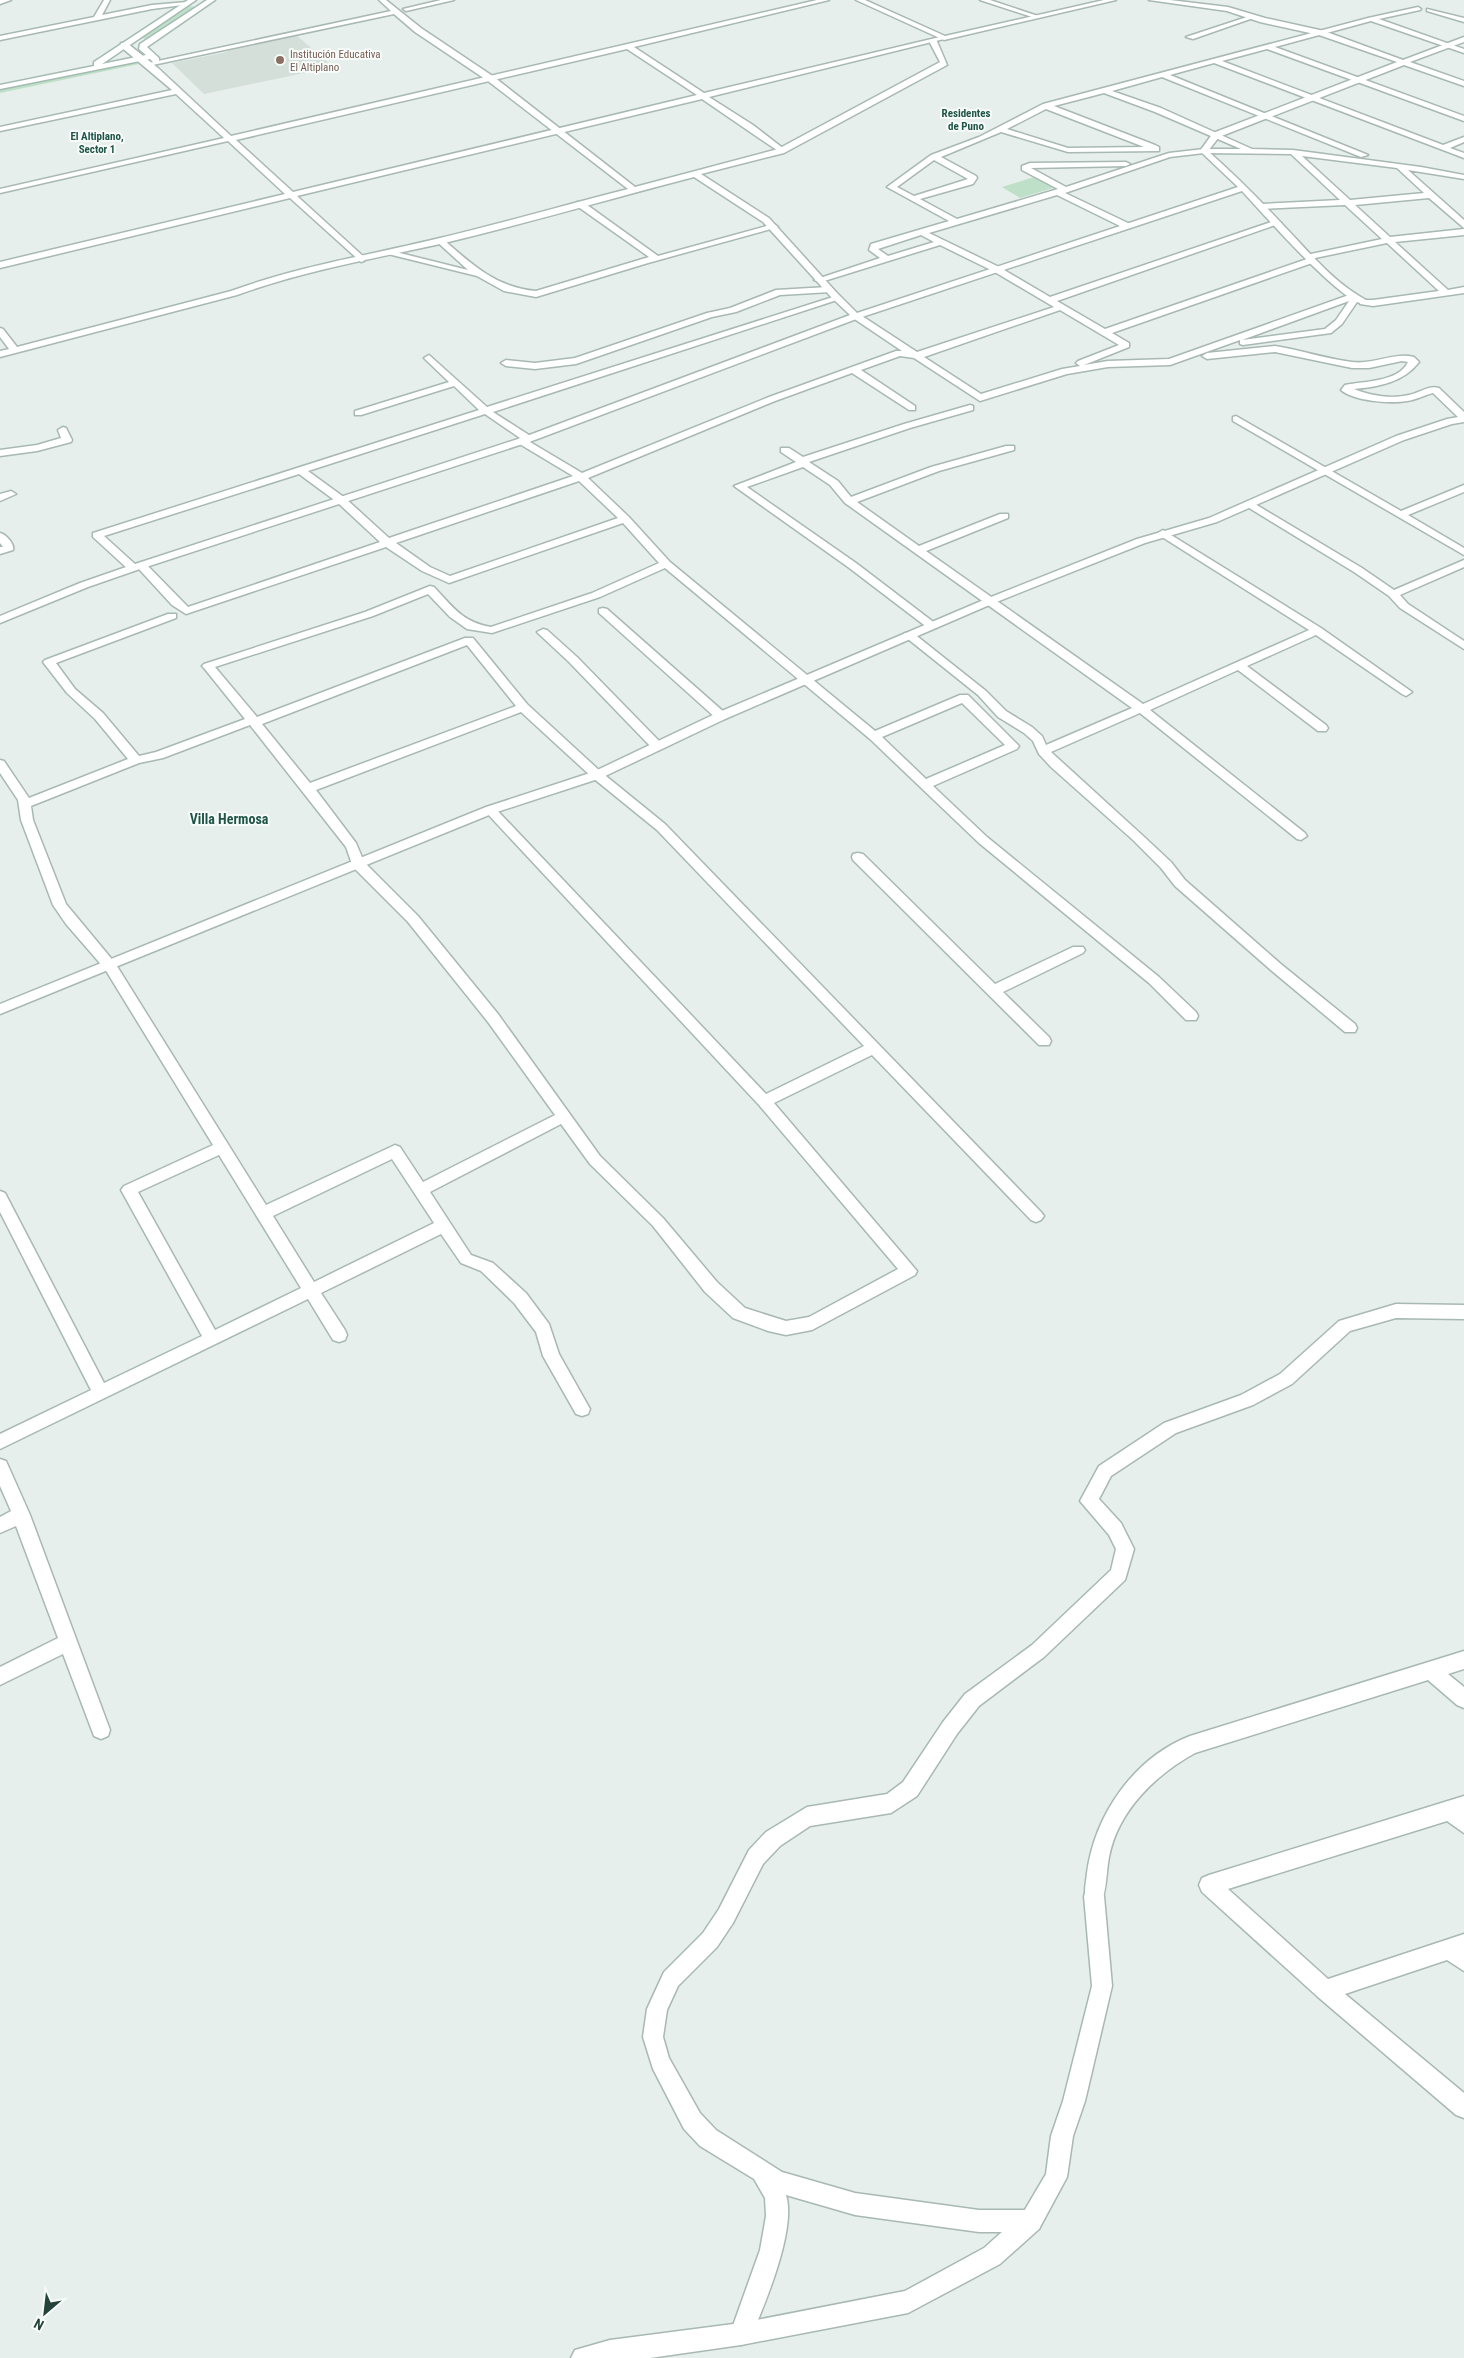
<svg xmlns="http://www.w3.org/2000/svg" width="1464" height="2358" font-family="'Roboto Condensed',sans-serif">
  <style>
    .built { fill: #d4dfda }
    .green { fill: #bfe0c8 }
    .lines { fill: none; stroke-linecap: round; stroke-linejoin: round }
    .minor-casing { stroke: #a8b8b2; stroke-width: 3 }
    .tertiary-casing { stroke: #a8b8b2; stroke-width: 3 }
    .secondary-casing { stroke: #a4bbb3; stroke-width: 3 }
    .minor { fill: #fff; fill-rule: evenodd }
    .tertiary { fill: #fff; fill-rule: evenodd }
    .secondary { fill: #fff; fill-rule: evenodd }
    .education-dot { fill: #8d6e63; stroke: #f7fbf9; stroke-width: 2 }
    .labels { text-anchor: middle; stroke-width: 4; stroke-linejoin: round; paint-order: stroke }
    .far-education-label { font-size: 11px; fill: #785e54; stroke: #f7fbf9; text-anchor: start }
    .far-neighbourhood-label { font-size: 11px; font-weight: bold; fill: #1f5548; stroke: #f7fbf9 }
    .neighbourhood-label { font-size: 14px; font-weight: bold; fill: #1f5548; stroke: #f7fbf9 }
  </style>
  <rect width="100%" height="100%" fill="#e6efeb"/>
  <path class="built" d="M295 34 333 67 204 94 172 63 227 52 226 51Z"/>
  <path class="green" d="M188 6 197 7 148 39 141 38Z
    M134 62 139 64 0 93V89Z
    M1034 177 1053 188 1020 198 1002 187Z"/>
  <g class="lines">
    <defs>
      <path id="minor" d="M0 0H11L0 4Z
        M104 0H110L102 15 152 5 187 2 190 4 152 9 0 40V36L94 17Z
        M817 0H829L634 47 704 93 944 36 948 38 709 97 753 125 784 149 785 151 781 153 702 99 297 196 364 257V261L361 262 290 198 0 268V262L285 194 228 141 0 193V189L224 138 176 94 0 131V127L172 90 121 47V43H127L158 68 231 136ZM627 49 697 95 293 192 236 140Z
        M980 0H990L1041 17 1035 18Z
        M1418 7 1421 9 1420 10 1379 19 1464 49V53L1371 21 1275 47 1464 116V121L1267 49 1222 61 1443 145 1464 137V142L1450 148 1464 153V158L1214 63 1170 75 1368 155 1361 157 1162 77 1112 91 1161 108 1252 149 1293 150 1421 167 1464 175V179L1408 170 1464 220V228L1429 198 1355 205 1390 237 1464 229V235L1395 242 1448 290 1464 287V293L1373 306 1360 304V300H1373L1439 291 1387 243 1315 258V262L1112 333 1129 343V347L1084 365 1108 361 1169 359 1349 295 1358 297 1359 299 1342 324 1331 333 1243 345 1240 344V340L1170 365 1108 367 1067 374 980 401 914 358 900 356 861 370 915 406V410H909L852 373 775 401 588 478 629 517 670 562 875 731 960 695H968L1019 746 1017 749 933 786 987 837 1159 977 1196 1012 1198 1016 1196 1020H1186L1149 983 979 843 870 739 665 568 600 597 492 633 467 629 450 617 428 594 373 616 215 667 257 717 465 638H473L527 704 601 772 665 824 1041 1212 1044 1216 1041 1220 1036 1222 1031 1220 872 1055 774 1103 917 1271 915 1275 812 1330 786 1335 768 1331 733 1318 705 1292 653 1226 590 1164 561 1124 430 1192 471 1255 493 1263 526 1293 549 1324 559 1354 590 1409 588 1414 582 1416 576 1414 543 1356 536 1332 514 1303 481 1271 461 1263 441 1234 321 1293 345 1330 347 1335 345 1340 339 1342 333 1340 308 1299 0 1449V1434L91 1390 0 1212V1191L5 1193 104 1383 202 1336 121 1190 124 1186 213 1145 105 969 66 924 53 905 21 820 18 800 0 773V760L4 761 29 798 128 759 95 719 67 693 43 662 45 660 168 614H176V618L56 663 75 689 103 713 139 756 156 752 245 719 204 668 202 666 204 664 365 612 430 586 434 587C453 607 462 622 491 627L592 593 659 563 623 523 449 583 422 571 386 547 186 614 172 605 138 568 133 571 129 570 93 537V533L479 410 454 386 361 415H355V411L449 382 426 360 424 358 429 355 487 407 833 297 840 299 493 412 532 437 533 439 530 442 582 473 769 397 896 351H902L853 318V314H859L917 352 1054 307 993 271 940 245 821 282 814 280 880 258 869 250 871 244 949 221 887 187 931 155 979 137 1043 104 1368 18ZM1104 93 1155 112 1241 149H1204L1169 153 1066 187 1031 168 1126 166 1130 164 1126 162 1030 163 1022 166V170L1058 189 957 219 920 199 973 184 977 178 976 176 941 157 1001 132 1068 152 1159 151V147L1155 145 1054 106ZM1046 109 1144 147 1068 148 1007 129ZM1204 153 1291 154 1340 200 1262 204 1259 205V209L1345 205 1382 239 1306 255 1307 259 1105 329 1057 301 1281 223 1274 221 1050 297 999 267 929 233 1057 195 1124 228H1130V224L1065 193 1170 157ZM1302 156 1397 168 1424 193 1350 200ZM934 160 968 179 914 196 897 187ZM921 235 934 242 888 256 878 249ZM1349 301 1336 320 1325 329 1242 340ZM1060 310 1119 345 1078 361 1076 363 1080 366 1062 369 981 394 924 357ZM485 414 520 438 517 441 518 443 573 476 389 538 345 498 308 471ZM299 474 337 502 380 542 188 607 145 563 141 562 136 565 104 536ZM579 481 618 518 450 576 430 567 396 543ZM467 645 516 706 310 783 262 724ZM962 703 1005 745 926 779 882 737ZM521 712 593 778 657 830 864 1046 766 1094 494 807 490 806 484 810 759 1105 898 1269 809 1317 786 1321 745 1308 717 1282 663 1218 600 1156 498 1014 418 916 364 862 356 843 316 790ZM250 725 346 847 353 867 408 922 488 1022 555 1115 423 1182 400 1147 395 1145 266 1205 115 963 66 904 33 820 31 806 139 763 163 758ZM219 1155 301 1288 215 1330 138 1192ZM392 1159 434 1223 314 1282 273 1216Z
        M1427 9 1464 18V22L1427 11Z
        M1250 16 1256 17 1193 39 1186 37Z
        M577 202H583L658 256 774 224 778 227 648 263 536 297 504 291 477 276 384 253 388 250 468 270 436 241 443 239C471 264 497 288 536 291L649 257 577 206Z
        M828 287 832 290 831 292 780 295 736 312 712 317 576 364 535 369 506 366 501 363 506 360 535 363 575 358 707 313 730 308 776 290Z
        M1275 346C1301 350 1326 359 1352 362 1373 365 1394 352 1414 357L1419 362C1404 382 1378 387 1354 389 1371 396 1391 399 1409 395 1420 393 1428 385 1439 388L1464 412V421L1461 420 1433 393C1424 395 1416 400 1407 401 1390 404 1354 401 1341 390L1345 385C1364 381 1399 382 1408 362L1402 361 1369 368H1352L1275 352 1207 359 1202 356 1207 353Z
        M970 405 973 406V410L910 428 809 462 838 481 851 497 931 467 1006 446H1014V450L939 471 857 502 919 546 1000 514H1008V518L926 551 1143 704 1309 630 1159 535 1158 533 1163 530 1321 628 1412 692 1406 696 1402 694 1316 635 1247 666 1326 725 1328 728 1326 731H1318L1238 670 1150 710 1305 833 1307 836 1301 840 1297 839 1140 713 1051 752 1141 834 1171 862 1185 880 1282 965 1355 1024 1357 1028 1355 1032H1345L1272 971 1175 886 1161 868 1133 840 1051 767 1039 754 1033 741 1024 733 998 717 978 695 903 635 905 633H913L986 691 1006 711 1032 727 1042 736 1046 745 1132 708 845 503 830 485 803 467 747 487 856 563 936 624V628H928L848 567 734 486 796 462 781 452V448H789L803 457 904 424Z
        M1236 416 1401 511 1464 485V492L1408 515 1464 548V555L1233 421V417Z
        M63 427 66 428 72 440 71 442 37 451 0 456V450L37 445 61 438 58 430Z
        M11 491 16 494 0 501V494Z
        M1250 501 1362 568 1394 590 1464 560V567L1400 595 1408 604 1464 641V649L1400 608 1389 596 1354 572 1246 506 1245 504Z
        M0 533C6 534 15 545 13 550L0 554V547H3L0 543Z
        M603 608 607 609 725 713 727 716 725 719H717L599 613V609Z
        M543 629 547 630 577 657 661 743 663 746 661 749H653L569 662 539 634 537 632Z
        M858 853 863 854 995 984 1073 947H1083L1085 950 1083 953 1003 992 1049 1037 1051 1041 1049 1045H1039L853 860 852 857 853 854Z
        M1396 1304 1464 1305V1319L1396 1318 1350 1331 1292 1384 1253 1405 1176 1433 1111 1476 1099 1499 1121 1523 1134 1549 1125 1580 1044 1657 979 1706 957 1734 917 1796 891 1813 810 1826 780 1846 763 1864 733 1923 717 1947 678 1986 667 2010 663 2037 669 2058 700 2113 716 2130 782 2172 855 2193 979 2210H1031L1039 2213 1042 2221 1039 2229 1031 2232H979L855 2215 786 2195C797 2230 763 2308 749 2342L741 2345 733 2342 730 2334 760 2250 766 2216 765 2198 754 2179 700 2146 684 2129 653 2069 643 2037 647 2009 664 1972 703 1933 719 1909 749 1850 766 1832 807 1807 887 1794 903 1782 943 1722 965 1694 1032 1645 1111 1570 1116 1549 1109 1535 1080 1501 1099 1466 1164 1423 1241 1395 1280 1374 1339 1321Z
        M0 1459 6 1461 30 1515 110 1730 108 1736 101 1739 94 1736 63 1654 0 1685V1667L58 1638 16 1526 0 1533V1517L11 1511 0 1486Z
        M1464 1651V1669L1448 1674 1464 1687V1708L1457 1705 1428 1680 1195 1753C1155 1775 1118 1811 1109 1857 1106 1873 1107 1889 1101 1903L1094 1906 1087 1903C1083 1893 1086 1884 1087 1873 1095 1814 1134 1758 1190 1736Z
        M1464 1796V1833L1447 1821 1228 1889 1328 1979 1464 1934V1971L1447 1960 1345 1994 1464 2093V2118L1456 2115 1318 1997 1202 1892 1199 1885 1202 1878 1209 1875Z"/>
      <path id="tertiary" d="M379 0H386L421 28 494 77 635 187 778 149 940 62 929 41 936 39 947 65 784 153 701 174 769 218 837 293 857 313 1238 187 1200 151 1213 133 1397 62 1319 35 1260 22 1227 11 1149 0H1170L1228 7 1265 18 1324 31 1403 60 1464 37V42L1410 62 1464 81V86L1404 65 1219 137 1208 151C1235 175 1260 200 1284 226 1309 252 1334 283 1366 300V304C1345 308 1260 210 1242 191L859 318 532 441 137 570 88 587 0 623V616L80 583 129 566 524 437 850 315 831 297 763 222 694 177C609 199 525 224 440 244 372 259 303 271 237 295L0 357V351L9 349 0 337V328L3 329 17 347 231 291C299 266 370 255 440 238 503 223 565 205 628 189L488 81 415 32 394 14 148 66 144 64 391 11Z
        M441 0H454L406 11 403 9Z
        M856 0H865L945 36 1104 0H1116L944 40Z
        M1464 416V422L1452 424 1404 440 1217 522 1145 543 994 603 725 719 601 778 494 813 0 1014V1004L486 807 593 772 717 713 986 599 1137 539 1209 518 1396 436 1447 419Z
        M1094 1886 1101 1889 1104 1896 1112 1986 1085 2101 1073 2136 1067 2177 1039 2229 1000 2264 908 2313 741 2345 650 2358H571L575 2350 610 2340 741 2323 905 2291 984 2248 1023 2213 1046 2174 1051 2136 1063 2101 1092 1986 1084 1896 1087 1889Z"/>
      <path id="secondary" d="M188 0H196L102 64 146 55 139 49 140 44 207 0H215L147 47 159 58V62H153L150 59 0 89V85L94 66V62Z"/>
    </defs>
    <use href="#minor" class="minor-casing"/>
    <use href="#tertiary" class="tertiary-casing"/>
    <use href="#secondary" class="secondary-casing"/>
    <use href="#minor" class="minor"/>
    <use href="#tertiary" class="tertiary"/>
    <use href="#secondary" class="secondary"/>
  </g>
  <circle class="education-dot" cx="280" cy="60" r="5"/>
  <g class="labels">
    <g class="far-education-label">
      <text x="290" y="58">Institución Educativa<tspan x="290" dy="13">El Altiplano</tspan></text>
    </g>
    <g class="far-neighbourhood-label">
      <text x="966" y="117">Residentes<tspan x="966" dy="13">de Puno</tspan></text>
      <text x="97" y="140">El Altiplano,<tspan x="97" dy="13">Sector 1</tspan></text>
    </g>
    <g class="neighbourhood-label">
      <text x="229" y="824">Villa Hermosa</text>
    </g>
  </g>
  <g transform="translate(45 2313) rotate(208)" stroke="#f7fbf9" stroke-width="4" paint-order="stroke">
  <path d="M0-4L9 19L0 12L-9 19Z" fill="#24423a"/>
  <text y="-8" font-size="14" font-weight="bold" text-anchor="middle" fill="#24423a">N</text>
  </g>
</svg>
